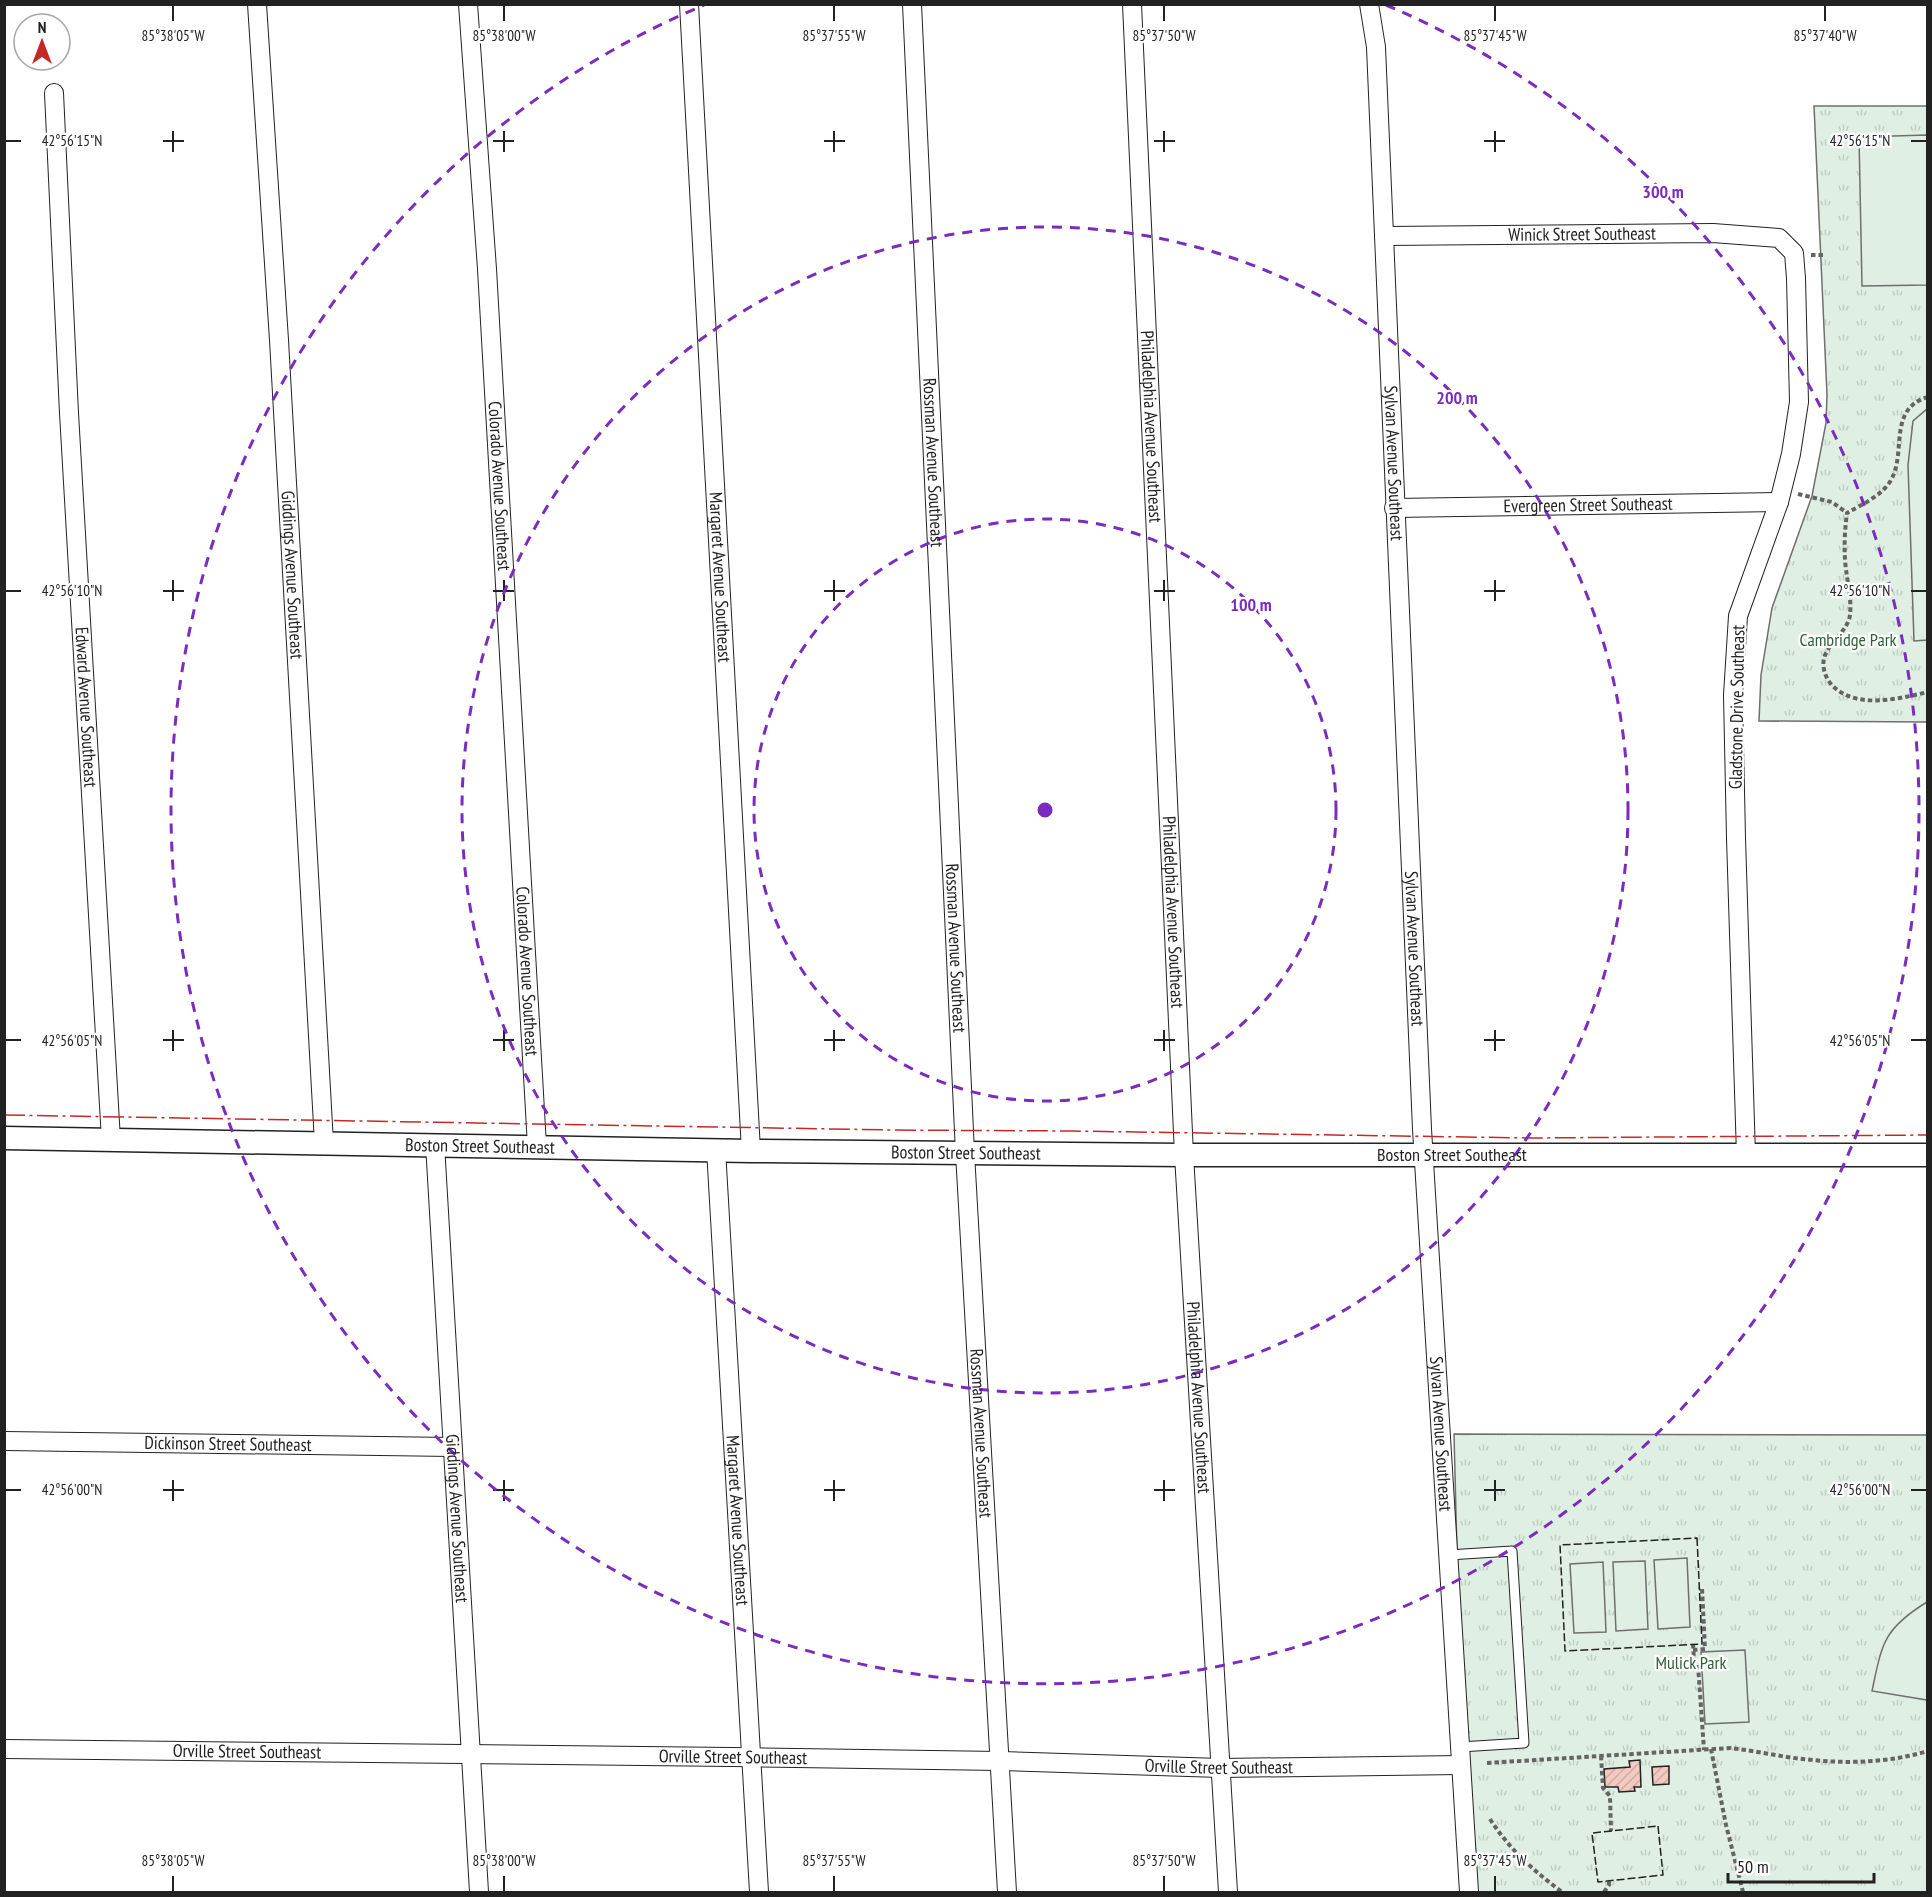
<svg xmlns="http://www.w3.org/2000/svg" width="1932" height="1897" font-family="'PT Sans Narrow',sans-serif">
  <style>
    .grass { fill: url(#grass-tufts); stroke: #6f6f6f; stroke-width: 1.5 }
    .pitch { fill: #e0efe3; stroke: #6f6f6f; stroke-width: 1.5 }
    .building { fill: url(#building-hatch); stroke: #222; stroke-width: 1.5 }
    .lines { fill: none; stroke-linecap: round; stroke-linejoin: round }
    .service-casing { stroke: #222; stroke-width: 11 }
    .minor-casing { stroke: #222; stroke-width: 20 }
    .tertiary-casing { stroke: #222; stroke-width: 25 }
    .path { stroke: #646464; stroke-width: 4; stroke-dasharray: 4.5 3; stroke-linecap: butt }
    .service { stroke: #fff; stroke-width: 9 }
    .minor { stroke: #fff; stroke-width: 18 }
    .tertiary { stroke: #fff; stroke-width: 22 }
    .fence { stroke: #222; stroke-width: 1.5; stroke-dasharray: 8 3; stroke-linecap: butt }
    .power { stroke: #c62828; stroke-width: 1.5; stroke-dasharray: 21 4.5 3 4.5; stroke-linecap: butt }
    .ticks { fill: none; stroke: #222; stroke-width: 2 }
    .ring { fill: none; stroke: #7b2cbf; stroke-width: 3; stroke-dasharray: 10 8 }
    .labels { text-anchor: middle; stroke-width: 4.5; stroke-linejoin: round; paint-order: stroke }
    .street-label { font-size: 18px; fill: #222; stroke: #fff }
    .park-label { font-size: 18px; fill: #2f5e38; stroke: #fff }
    .ticks-label { font-size: 15px; text-anchor: middle; fill: #222; stroke: #fff; stroke-width: 4.5; stroke-linejoin: round; paint-order: stroke }
    .centre { fill: #7b2cbf; stroke: #fff; stroke-width: 3 }
    .ring-label { font-size: 18px; text-anchor: middle; font-weight: bold; fill: #7b2cbf; stroke: #fff; stroke-width: 4.5; stroke-linejoin: round; paint-order: stroke }
  </style>
  <defs>
    <pattern id="grass-tufts" width="24" height="20" patternUnits="userSpaceOnUse" patternTransform="scale(1.5)"><rect width="24" height="20" fill="#e0efe3"/><path d="M3 7l-1-3M5 7V3M7 7l1-3M15 17l-1-3M17 17v-4M19 17l1-3" fill="none" stroke="#c0cdc2"/></pattern>
    <pattern id="building-hatch" width="6" height="6" patternUnits="userSpaceOnUse" patternTransform="scale(1.5)"><rect width="6" height="6" fill="#f3c9c0"/><path d="M-1 1l2-2M0 6l6-6M5 7l2-2" fill="none" stroke="#d0aca5"/></pattern>
  </defs>
  <rect width="100%" height="100%" fill="#fff"/>
  <path class="grass" d="M1814 106H1927V722L1759 721 1761 675 1772 608 1812 496 1826 423 1827 395Z
    M1454 1434 1927 1435V1892H1471L1463 1793Z"/>
  <path class="pitch" d="M1927 135V285L1862 286 1859 137Z
    M1927 409V640L1914 641 1908 465 1913 421Z
    M1687 1558 1690 1627 1658 1629 1654 1560Z
    M1645 1561 1648 1629 1616 1631 1613 1562Z
    M1603 1562 1606 1632 1574 1633 1570 1564Z
    M1927 1602V1700L1872 1691C1882 1644 1883 1629 1927 1602Z
    M1745 1650 1749 1722 1705 1724 1701 1652Z"/>
  <path class="building" d="M1640 1760 1641 1787H1634L1635 1791 1619 1792 1618 1787H1605L1604 1769 1630 1767 1629 1761Z
    M1669 1766V1784L1653 1785 1652 1767Z"/>
  <g class="lines">
    <defs>
      <path id="service" d="M1448 1555 1512 1551 1524 1743 1460 1747"/>
      <g id="minor">
        <path id="s1" d="M257 4 279 340 324 1143"/>
        <path id="s2" d="M468 4 487 269 537 1146"/>
        <path id="s3" d="M689 4 751 1151"/>
        <path id="s4" d="M912 4 965 1153 1007 1892"/>
        <path id="s5" d="M1132 4 1184 1155 1228 1892"/>
        <path id="s6" d="M1369 4 1376 47 1422 1129 1469 1892"/>
        <path id="s7" d="M54 93 69 413 111 1140"/>
        <path id="s8" d="M1384 236 1713 233 1779 238 1794 253 1796 278 1799 402 1791 454 1779 502 1738 616 1733 695 1736 838 1746 1155"/>
        <path id="s9" d="M1394 508 1779 502"/>
        <path id="s10" d="M435 1144 479 1892"/>
        <path id="s11" d="M716 1149 759 1892"/>
        <path id="s12" d="M4 1441 452 1447"/>
        <path id="s13" d="M4 1749 732 1757 1000 1761 1220 1768 1461 1765"/>
      </g>
      <g id="tertiary">
        <path id="s14" d="M4 1138 751 1151 1184 1155H1928"/>
      </g>
    </defs>
    <use href="#service" class="service-casing"/>
    <use href="#minor" class="minor-casing"/>
    <use href="#tertiary" class="tertiary-casing"/>
    <path class="path" d="M1811 255H1826
      M1928 397C1887 409 1907 452 1891 480 1883 495 1861 505 1847 513 1845 528 1844 544 1845 559 1846 578 1852 596 1850 615 1848 631 1829 642 1824 658 1822 667 1825 677 1831 684 1854 710 1898 699 1928 692
      M1798 494 1832 502 1847 513
      M1693 1644 1694 1660 1698 1665 1704 1750
      M1693 1650 1705 1649 1702 1588 1699 1589
      M1711 1749 1726 1825 1743 1892
      M1601 1756 1603 1788 1610 1796 1611 1831
      M1487 1763 1730 1748C1758 1751 1785 1758 1813 1760 1851 1764 1891 1762 1928 1751
      M1490 1819C1509 1849 1534 1871 1562 1892
      M1604 1892 1609 1885V1881"/>
    <use href="#service" class="service"/>
    <use href="#minor" class="minor"/>
    <use href="#tertiary" class="tertiary"/>
    <path class="fence" d="M1697 1538 1702 1644 1565 1651 1560 1545Z
      M1658 1826 1663 1875 1598 1882 1592 1833Z"/>
    <path class="power" d="M4 1115 893 1130 1072 1131 1533 1138 1928 1135"/>
  </g>
  <path class="ticks" d="M173 6V21M504 6V21M834 6V21M1164 6V21M1495 6V21M1825 6V21M173 131V152M504 131V152M834 131V152M1164 131V152M1495 131V152M6 141H21M163 141H184M493 141H514M824 141H845M1154 141H1175M1484 141H1505M1911 141H1926M173 580V601M504 580V601M834 580V601M1164 580V601M1495 580V601M6 591H21M163 591H184M493 591H514M824 591H845M1154 591H1175M1484 591H1505M1911 591H1926M173 1030V1051M504 1030V1051M834 1030V1051M1164 1030V1051M1495 1030V1051M6 1040H21M163 1040H184M493 1040H514M824 1040H845M1154 1040H1175M1484 1040H1505M1911 1040H1926M173 1480V1501M504 1480V1501M834 1480V1501M1164 1480V1501M1495 1480V1501M6 1490H21M163 1490H184M493 1490H514M824 1490H845M1154 1490H1175M1484 1490H1505M1911 1490H1926M173 1876V1891M504 1876V1891M834 1876V1891M1164 1876V1891M1495 1876V1891"/>
  <g class="ring">
    <circle cx="1045" cy="810" r="291"/>
    <circle cx="1045" cy="810" r="583"/>
    <path d="M1386 5A874 874 0 1 1 704 5"/>
  </g>
  <g class="labels">
    <g class="street-label">
      <text dy="6" stroke="none"><textPath href="#s8" startOffset="198">Winick Street Southeast</textPath></text>
      <text dy="6" stroke="none"><textPath href="#s5" startOffset="423">Philadelphia Avenue Southeast</textPath></text>
      <text dy="6" stroke="none"><textPath href="#s4" startOffset="459">Rossman Avenue Southeast</textPath></text>
      <text dy="6" stroke="none"><textPath href="#s6" startOffset="460">Sylvan Avenue Southeast</textPath></text>
      <text dy="6" stroke="none"><textPath href="#s2" startOffset="483">Colorado Avenue Southeast</textPath></text>
      <text dy="6" stroke="none"><textPath href="#s9" startOffset="194">Evergreen Street Southeast</textPath></text>
      <text dy="6" stroke="none"><textPath href="#s1" startOffset="572">Giddings Avenue Southeast</textPath></text>
      <text dy="6" stroke="none"><textPath href="#s3" startOffset="574">Margaret Avenue Southeast</textPath></text>
      <text dy="6" stroke="none"><textPath href="#s7" startOffset="615">Edward Avenue Southeast</textPath></text>
      <text transform="translate(1737 707) rotate(-89)" y="6">Gladstone Drive Southeast</text>
      <text dy="6" stroke="none"><textPath href="#s5" startOffset="909">Philadelphia Avenue Southeast</textPath></text>
      <text dy="6" stroke="none"><textPath href="#s4" startOffset="945">Rossman Avenue Southeast</textPath></text>
      <text dy="6" stroke="none"><textPath href="#s6" startOffset="946">Sylvan Avenue Southeast</textPath></text>
      <text dy="6" stroke="none"><textPath href="#s2" startOffset="969">Colorado Avenue Southeast</textPath></text>
      <text dy="6" stroke="none"><textPath href="#s14" startOffset="476">Boston Street Southeast</textPath></text>
      <text dy="6" stroke="none"><textPath href="#s14" startOffset="962">Boston Street Southeast</textPath></text>
      <text dy="6" stroke="none"><textPath href="#s14" startOffset="1448">Boston Street Southeast</textPath></text>
      <text dy="6" stroke="none"><textPath href="#s5" startOffset="1395">Philadelphia Avenue Southeast</textPath></text>
      <text dy="6" stroke="none"><textPath href="#s4" startOffset="1431">Rossman Avenue Southeast</textPath></text>
      <text dy="6" stroke="none"><textPath href="#s6" startOffset="1432">Sylvan Avenue Southeast</textPath></text>
      <text dy="6" stroke="none"><textPath href="#s12" startOffset="224">Dickinson Street Southeast</textPath></text>
      <text dy="6" stroke="none"><textPath href="#s10" startOffset="375">Giddings Avenue Southeast</textPath></text>
      <text dy="6" stroke="none"><textPath href="#s11" startOffset="372">Margaret Avenue Southeast</textPath></text>
      <text dy="6" stroke="none"><textPath href="#s13" startOffset="243">Orville Street Southeast</textPath></text>
      <text dy="6" stroke="none"><textPath href="#s13" startOffset="729">Orville Street Southeast</textPath></text>
      <text dy="6" stroke="none"><textPath href="#s13" startOffset="1215">Orville Street Southeast</textPath></text>
    </g>
    <g class="park-label">
      <text x="1848" y="646">Cambridge Park</text>
      <text x="1691" y="1669">Mulick Park</text>
    </g>
  </g>
  <g class="ticks-label">
    <text x="173" y="41">85°38'05"W</text>
    <text x="504" y="41">85°38'00"W</text>
    <text x="834" y="41">85°37'55"W</text>
    <text x="1164" y="41">85°37'50"W</text>
    <text x="1495" y="41">85°37'45"W</text>
    <text x="1825" y="41">85°37'40"W</text>
    <text x="72" y="146">42°56'15"N</text>
    <text x="1860" y="146">42°56'15"N</text>
    <text x="72" y="596">42°56'10"N</text>
    <text x="1860" y="596">42°56'10"N</text>
    <text x="72" y="1046">42°56'05"N</text>
    <text x="1860" y="1046">42°56'05"N</text>
    <text x="72" y="1495">42°56'00"N</text>
    <text x="1860" y="1495">42°56'00"N</text>
    <text x="173" y="1866">85°38'05"W</text>
    <text x="504" y="1866">85°38'00"W</text>
    <text x="834" y="1866">85°37'55"W</text>
    <text x="1164" y="1866">85°37'50"W</text>
    <text x="1495" y="1866">85°37'45"W</text>
  </g>
  <circle cx="1045" cy="810" r="9" class="centre"/>
  <g class="ring-label">
    <text x="1663" y="198">300 m</text>
    <text x="1457" y="404">200 m</text>
    <text x="1251" y="611">100 m</text>
  </g>
  <rect width="1932" height="1897" fill="none" stroke="#222222" stroke-width="12"/>
  <g transform="translate(42 42)"><circle r="28" fill="#ffffff" stroke="#a7a7a7" stroke-width="1.5"/>
  <path d="M0-4.5L10 22L0 15L-10 22Z" fill="#c62828"/>
  <text y="-9" font-size="16" font-weight="bold" text-anchor="middle" fill="#222222">N</text>
  </g>
  <path d="M1728 1873v9h146v-9" fill="none" stroke="#222222" stroke-width="3"/>
  <text x="1737" y="1873" font-size="18" fill="#222222" stroke="#ffffff" stroke-width="4.5" paint-order="stroke">50 m</text>
</svg>
